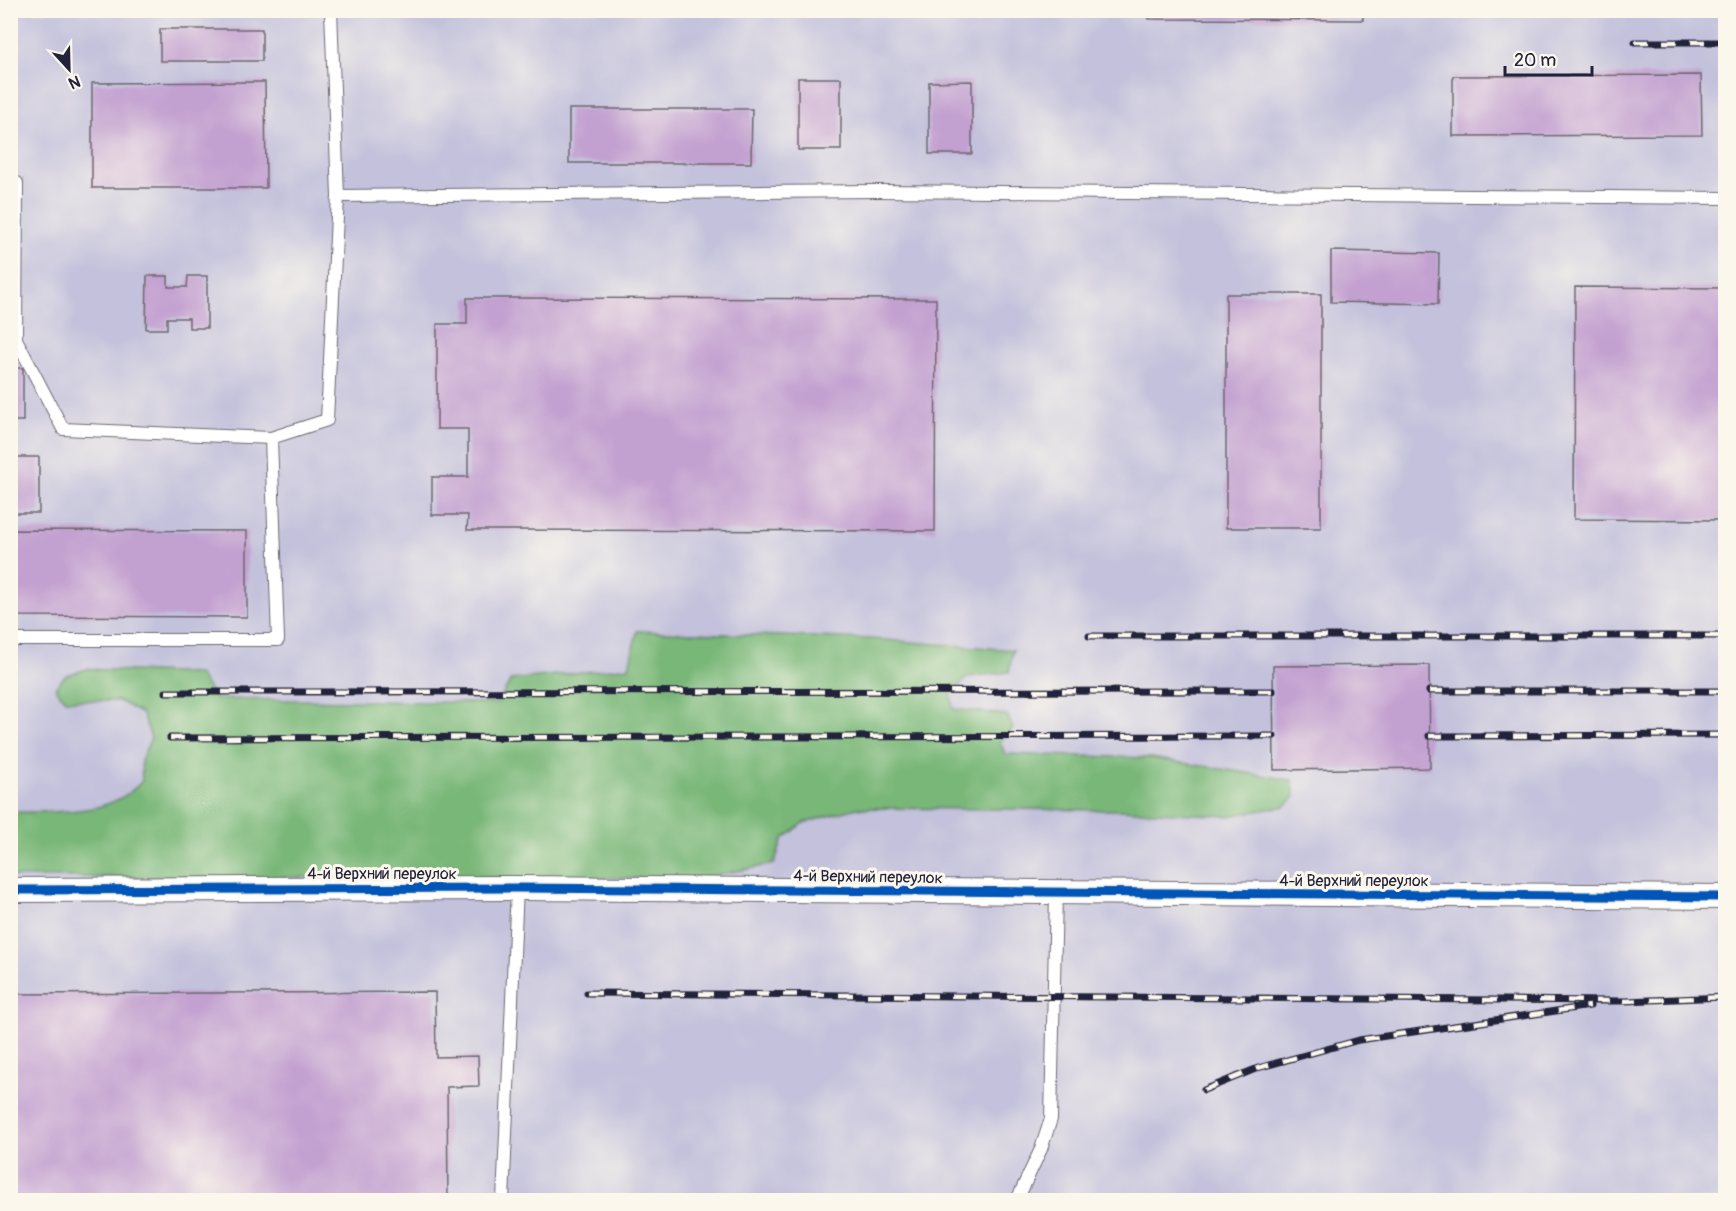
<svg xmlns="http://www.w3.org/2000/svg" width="1736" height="1211" font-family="Pangolin,sans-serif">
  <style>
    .industrial { fill: #c3c1db }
    .forest { fill: #79b778; stroke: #4e6c5a; stroke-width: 1.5 }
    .building { fill: #c2a0d0 }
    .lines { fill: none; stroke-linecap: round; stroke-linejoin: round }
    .lane-casing { stroke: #6c6871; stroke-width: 14 }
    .street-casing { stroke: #6c6871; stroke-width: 26 }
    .lane { stroke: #fff; stroke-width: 12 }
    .street { stroke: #fff; stroke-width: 24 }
    .rail-casing { stroke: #22223b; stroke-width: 7 }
    .rail { stroke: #fbf7ec; stroke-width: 4.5; stroke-dasharray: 14; stroke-linecap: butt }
    .cycleway-casing { stroke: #fbf7ec; stroke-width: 13 }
    .cycleway { stroke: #0057b8; stroke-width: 9 }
    .labels { text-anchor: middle; stroke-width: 6; stroke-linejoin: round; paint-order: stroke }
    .street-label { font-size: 16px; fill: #22223b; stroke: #fbf7ec }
  </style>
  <rect width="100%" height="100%" fill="#fbf7ec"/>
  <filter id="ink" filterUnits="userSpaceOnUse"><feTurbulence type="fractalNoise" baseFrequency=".0167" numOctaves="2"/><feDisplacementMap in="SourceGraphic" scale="12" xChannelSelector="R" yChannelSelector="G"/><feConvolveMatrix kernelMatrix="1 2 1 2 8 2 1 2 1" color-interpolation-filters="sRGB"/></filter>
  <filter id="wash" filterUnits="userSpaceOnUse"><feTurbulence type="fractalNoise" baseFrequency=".008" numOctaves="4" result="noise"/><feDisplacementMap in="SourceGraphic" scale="24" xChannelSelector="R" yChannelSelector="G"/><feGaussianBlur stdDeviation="1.35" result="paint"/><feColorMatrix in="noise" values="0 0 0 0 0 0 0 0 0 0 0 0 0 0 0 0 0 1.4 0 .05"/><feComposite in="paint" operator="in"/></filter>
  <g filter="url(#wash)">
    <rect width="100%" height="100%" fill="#f6e9d4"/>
    <path class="industrial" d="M10 11H1725V1200H11Z"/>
    <path class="forest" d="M637 631 872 639 1013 650 1009 672 968 677 951 694 953 709 1007 715 1013 728 1000 742 1005 754 1151 758 1292 780 1295 797 1285 806 1229 816 1121 810 857 808 804 823 783 839 774 864 701 878 11 877 10 812C55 811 110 818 142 781L141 760 151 738 142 714 119 701 66 700 55 688 65 676 87 669 198 674 216 699 498 703 511 680 629 667Z"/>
    <g id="blocks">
      <path class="building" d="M1149 10H1363V20L1149 19Z
        M160 29H262V61H160Z
        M1701 75 1702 135 1453 136V76Z
        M798 78H841V150H798Z
        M972 81V154H929V82Z
        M265 82 266 188H92V83Z
        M569 109H752L751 163H569Z
        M1331 251 1439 253 1438 304 1331 302Z
        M147 276H168V287H187L188 276H207V328H189V318H167V329H146Z
        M1575 287 1726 288V520L1574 519Z
        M1226 294H1321V528H1226Z
        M467 298 936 299 935 531 467 530 468 515H432V477H468V429H437V324H467Z
        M10 368H23V421H10Z
        M10 457H39V513H10Z
        M10 530 247 531V617L10 616Z
        M1429 665 1430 768 1274 770 1273 666Z
        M435 992 436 1057 478 1056 479 1086 447 1087 448 1200H10V994Z"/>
    </g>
  </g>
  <g filter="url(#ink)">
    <use href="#blocks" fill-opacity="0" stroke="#6c6871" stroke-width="1.5"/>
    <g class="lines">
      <defs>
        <path id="lane" d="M17 183 16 339 63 429 271 438
          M338 196 876 191 1726 198
          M10 640H278L271 438 327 420 338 196 331 10
          M503 1200 517 888
          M1017 1200 1041 1149 1051 1119 1056 893"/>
        <path id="street" d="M10 890 517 888 1726 897"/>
      </defs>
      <use href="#lane" class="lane-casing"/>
      <use href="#street" class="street-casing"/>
      <use href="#lane" class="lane"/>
      <use href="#street" class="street"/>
      <defs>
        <path id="rail" d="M1635 42H1726
          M1089 636H1726
          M1429 691H1726
          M166 692 1273 691
          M1429 736 1726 735
          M170 738 1274 736
          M587 993 1625 1001 1726 997
          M1204 1090 1258 1068 1359 1040 1590 1006"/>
      </defs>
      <use href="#rail" class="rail-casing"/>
      <use href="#rail" class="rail"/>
      <defs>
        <path id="cycleway" d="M10 890 517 888 1726 897"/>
      </defs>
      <use href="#cycleway" class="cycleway-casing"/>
      <use href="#cycleway" class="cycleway"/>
    </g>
  </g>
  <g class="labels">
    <g class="street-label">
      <text x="382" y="879">4-й Верхний переулок</text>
      <text transform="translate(868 876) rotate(1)" y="6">4-й Верхний переулок</text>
      <text x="1354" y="886">4-й Верхний переулок</text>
    </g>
  </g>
  <rect width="1736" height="1211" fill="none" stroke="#fbf7ec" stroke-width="36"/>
  <g transform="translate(69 69) rotate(158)" stroke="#fbf7ec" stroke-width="4.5" paint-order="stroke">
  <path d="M0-4.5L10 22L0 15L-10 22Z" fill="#22223b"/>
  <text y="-9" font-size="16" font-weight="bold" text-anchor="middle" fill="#22223b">N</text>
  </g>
  <path d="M1505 66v9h87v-9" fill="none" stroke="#22223b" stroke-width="3"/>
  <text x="1514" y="66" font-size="18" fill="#22223b" stroke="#fbf7ec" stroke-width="4.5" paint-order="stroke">20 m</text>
</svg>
